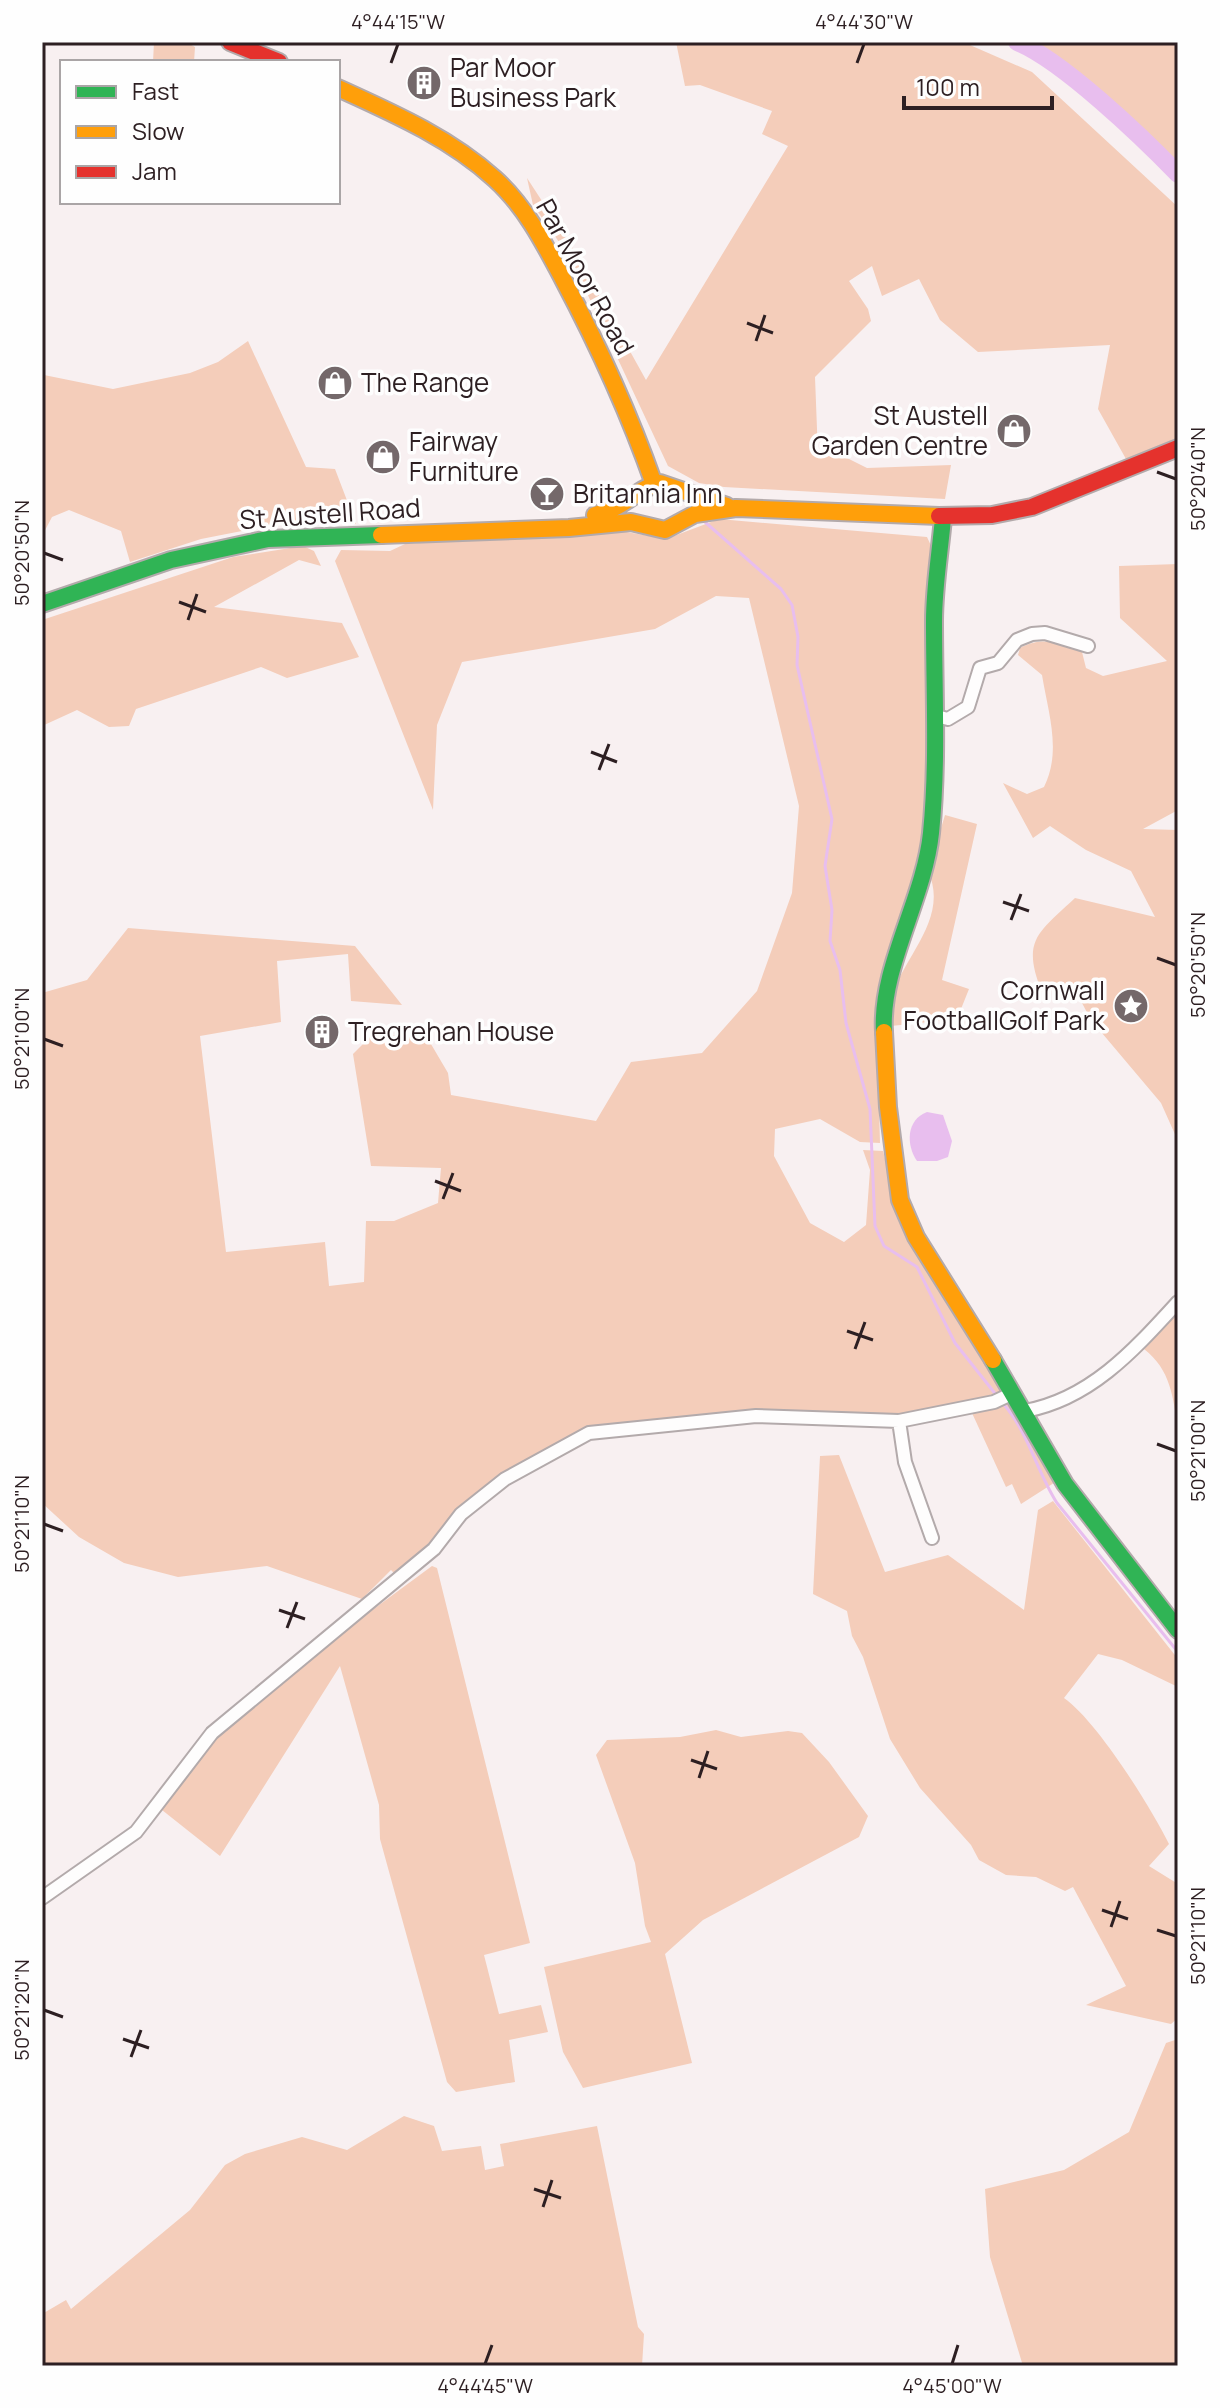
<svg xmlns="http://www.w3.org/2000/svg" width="1220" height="2408" font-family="Manrope,sans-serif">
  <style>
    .green { fill: #f4cdba }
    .water { fill: #e8beee }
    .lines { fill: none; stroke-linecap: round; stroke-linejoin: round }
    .stream { stroke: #e8beee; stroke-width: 3 }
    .river { stroke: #e8beee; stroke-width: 18 }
    .street-casing { stroke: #b3aaab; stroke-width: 16 }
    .fast-casing { stroke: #b3aaab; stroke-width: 20 }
    .slow-casing { stroke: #b3aaab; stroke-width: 20 }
    .jam-casing { stroke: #b3aaab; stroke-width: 20 }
    .street { stroke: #fefdfd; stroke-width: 12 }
    .fast { stroke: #30b455; stroke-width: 16 }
    .slow { stroke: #ff9f0a; stroke-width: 16 }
    .jam { stroke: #e5322d; stroke-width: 16 }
    .ticks { fill: none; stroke: #2d1f22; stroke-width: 3 }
    .labels { text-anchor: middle; stroke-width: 7; stroke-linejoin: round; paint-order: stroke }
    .poi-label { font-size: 26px; fill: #2d1f22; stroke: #fefefe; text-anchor: start }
    .street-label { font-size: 26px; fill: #2d1f22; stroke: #fefefe }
    .neatline { fill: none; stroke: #2d1f22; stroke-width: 3 }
    .ticks-label { font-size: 20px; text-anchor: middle; fill: #2d1f22 }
  </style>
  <rect width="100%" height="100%" fill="#f8f0f1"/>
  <path class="green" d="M154 42H186L195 47 194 62H153Z
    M676 42H963L1032 72 1178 207V438L1126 459 1098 409 1110 345 978 352 940 320 919 279 882 296 872 266 849 281 868 309 871 321 815 377 818 455 847 458 867 468 951 465 945 499 724 487 699 483 668 466 571 259 533 205 527 178 572 247 646 380 788 146 762 134 772 111 700 85 685 86Z
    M1017 42H1178V174C1143 138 1062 60 1017 42Z
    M248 341 306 467 335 469 356 524 287 522 201 539 130 562 121 531 69 510 52 517 42 536 44 375 113 389 190 373 218 362Z
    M719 519 927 537 933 550 931 836 882 1005 888 1107 879 1108 880 1143 860 1142 820 1119 775 1129 774 1156 810 1223 844 1242 866 1225 870 1170 863 1150 883 1151 896 1201 1002 1393 903 1414 756 1416 589 1433 488 1484 466 1501 439 1537 394 1573 391 1570 362 1599 267 1566 178 1577 124 1563 79 1537 42 1503V993L87 980 128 928 355 946 402 1005 351 1001 348 954 277 961 281 1022 200 1036 226 1252 325 1242 329 1286 364 1282 366 1221H394L438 1203 441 1168 371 1166 353 1054 374 1033 428 1039 448 1073 451 1095 596 1121 631 1062 702 1053 757 991 792 893 799 806 749 598 716 596 655 629 462 662 437 725 433 810 335 561 341 550 390 551 405 544 615 530 666 539Z
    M303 546 314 551 321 566 299 560 214 607 342 623 359 657 287 678 261 667 136 709 129 726 109 727 77 710 42 726V620L233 557Z
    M1178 564V810L1143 829 1178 830V1141L1161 1103 1091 1020 1073 986 1042 992C1021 940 1038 933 1075 898L1155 917 1131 871 1086 850 1050 826 1033 838 1003 783 1027 794 1044 787C1062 751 1048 712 1042 675L1018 655 1020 648C1044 636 1057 643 1082 652L1086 668 1103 676 1167 661 1120 618 1119 566Z
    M945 815 977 824 942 980 969 989 957 1019 891 1026C890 1019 888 1008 890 1001 903 956 950 919 928 871Z
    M1178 1312V1429C1173 1397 1171 1370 1144 1349Z
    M1012 1403 1057 1481 1021 1504 1012 1484 1006 1487 972 1413Z
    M839 1455 885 1572 948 1555 1024 1610 1038 1510 1053 1501 1178 1659V1687L1122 1660 1098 1654 1064 1698C1097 1721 1150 1806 1169 1844L1149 1866 1178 1884V2018L1171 2024 1086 2005 1126 1986 1073 1887 1065 1891 1036 1877 1006 1875 979 1860 971 1845 920 1788 890 1739 863 1657 852 1636 847 1611 813 1594 820 1456Z
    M432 1566 437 1568 530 1943 484 1955 499 2014 541 2005 548 2032 509 2040 515 2082 456 2092 447 2082 380 1839 379 1805 340 1666 220 1856 162 1810 214 1737 333 1639Z
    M716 1730 741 1737 788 1731 802 1733 829 1762 868 1816 859 1837 703 1920 665 1954 692 2063 583 2088 563 2052 544 1967 651 1942 645 1926 635 1863 596 1755 607 1740 680 1737Z
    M1178 2039V2366H1023L990 2257 985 2189 1064 2170 1129 2132 1166 2043Z
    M404 2116 434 2126 442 2151 481 2146 485 2170 504 2166 500 2144 597 2126 638 2327 644 2334 642 2366H42V2314L66 2300 71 2309 190 2210 225 2165 245 2154 302 2137 347 2150Z"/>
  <path class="water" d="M927 1112 943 1115 952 1141 948 1157 937 1161H917C906 1145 906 1120 927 1112Z"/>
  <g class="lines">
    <path class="stream" d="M705 522 781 589 792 605 798 637 797 665 832 819 825 866 832 910 830 941 840 970 846 1023 870 1109 875 1226 884 1246 917 1267 955 1343 997 1396
      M1002 1402C1029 1433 1036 1470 1057 1503L1178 1652"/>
    <path class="river" d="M1017 42C1062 60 1143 138 1178 174"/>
    <defs>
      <path id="street" d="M936 716 948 719 968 707 980 668 998 663 1017 640 1032 634 1045 633 1088 646
        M1025 1411C1091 1399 1135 1349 1178 1302
        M899 1421 905 1462 932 1538
        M42 1898 136 1832 212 1733 434 1549 461 1514 505 1479 589 1433 756 1416 899 1421 994 1402 1011 1394"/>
      <path id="fast" d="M42 604 171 560 268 539 381 535
        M884 1032C880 967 924 900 931 833 938 763 934 692 934 621 934 587 940 552 943 518
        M993 1360 1065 1484 1178 1630"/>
      <path id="slow" d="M338 88C393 113 450 138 495 179 525 206 544 243 563 279 598 345 629 413 654 484
        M595 515C625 508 637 488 660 483L727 506
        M381 535 569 528 631 522 665 530 695 514 736 508 939 516
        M884 1032 888 1107 900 1200 916 1237 993 1360"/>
      <path id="jam" d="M230 42 279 62
        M939 516 992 515 1032 507 1178 448"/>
    </defs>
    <use href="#street" class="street-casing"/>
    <use href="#fast" class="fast-casing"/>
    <use href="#slow" class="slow-casing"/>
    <use href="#jam" class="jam-casing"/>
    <use href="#street" class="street"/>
    <use href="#fast" class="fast"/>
    <use href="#slow" class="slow"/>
    <use href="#jam" class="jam"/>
  </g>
  <path class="ticks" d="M391 63 398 44M857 63 864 44M747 323 773 333M756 341 765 315M1157 472 1176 479M44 553 63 560M179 602 206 612M188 620 197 594M591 752 617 762M599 770 609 744M1003 902 1029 911M1011 920 1021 894M1157 958 1176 965M44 1039 63 1046M435 1181 461 1191M443 1199 453 1173M847 1331 873 1340M855 1349 865 1322M1157 1444 1176 1451M44 1524 63 1531M279 1610 305 1619M287 1628 297 1602M691 1760 717 1769M699 1778 708 1751M1102 1910 1128 1919M1111 1927 1120 1901M1157 1930 1176 1936M44 2010 63 2017M123 2039 149 2048M131 2057 141 2030M534 2189 561 2198M543 2207 552 2180M485 2364 492 2345M952 2364 958 2345"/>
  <defs>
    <symbol id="building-disc" viewBox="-11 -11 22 22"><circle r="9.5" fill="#74686a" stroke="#fefefe"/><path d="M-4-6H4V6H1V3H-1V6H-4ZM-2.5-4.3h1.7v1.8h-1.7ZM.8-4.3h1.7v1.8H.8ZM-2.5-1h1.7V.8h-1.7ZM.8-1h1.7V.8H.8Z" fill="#fff"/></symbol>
    <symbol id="shop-disc" viewBox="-11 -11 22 22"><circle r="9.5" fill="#74686a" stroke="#fefefe"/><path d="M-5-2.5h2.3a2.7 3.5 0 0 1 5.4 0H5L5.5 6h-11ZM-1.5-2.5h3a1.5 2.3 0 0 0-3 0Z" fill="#fff"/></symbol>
    <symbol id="bar-disc" viewBox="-11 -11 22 22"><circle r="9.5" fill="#74686a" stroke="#fefefe"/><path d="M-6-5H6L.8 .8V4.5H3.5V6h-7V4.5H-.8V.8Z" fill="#fff"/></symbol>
    <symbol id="sight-disc" viewBox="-11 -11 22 22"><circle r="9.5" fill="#74686a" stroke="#fefefe"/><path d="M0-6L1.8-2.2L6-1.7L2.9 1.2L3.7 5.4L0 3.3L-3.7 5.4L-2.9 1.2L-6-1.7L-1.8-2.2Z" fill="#fff"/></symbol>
  </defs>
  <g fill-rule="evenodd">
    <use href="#building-disc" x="404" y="63" width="40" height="40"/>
    <use href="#shop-disc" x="315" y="363" width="40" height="40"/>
    <use href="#shop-disc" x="994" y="411" width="40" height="40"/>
    <use href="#shop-disc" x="363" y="437" width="40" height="40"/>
    <use href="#bar-disc" x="527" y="474" width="40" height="40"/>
    <use href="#sight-disc" x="1111" y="986" width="40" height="40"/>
    <use href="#building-disc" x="302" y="1012" width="40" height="40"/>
  </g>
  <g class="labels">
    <g class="poi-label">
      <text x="450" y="77">Par Moor<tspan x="450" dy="30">Business Park</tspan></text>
      <text x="361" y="392">The Range</text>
      <text x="988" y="425" text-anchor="end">St Austell<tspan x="988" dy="30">Garden Centre</tspan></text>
      <text x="409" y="451">Fairway<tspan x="409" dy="30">Furniture</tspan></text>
      <text x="573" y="503">Britannia Inn</text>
      <text x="1105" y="1000" text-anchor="end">Cornwall<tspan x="1105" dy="30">FootballGolf Park</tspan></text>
      <text x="348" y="1041">Tregrehan House</text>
    </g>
    <g class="street-label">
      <text transform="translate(585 277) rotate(61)" y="9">Par Moor Road</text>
      <text transform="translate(330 514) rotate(-4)" y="9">St Austell Road</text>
    </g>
  </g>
  <rect width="1220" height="2408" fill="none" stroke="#fefefe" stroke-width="88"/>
  <rect x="60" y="60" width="280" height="144" fill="#fefefe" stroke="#aaa5a6" stroke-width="2"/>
  <rect x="76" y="86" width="40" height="12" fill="#30b455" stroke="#aaa5a6" stroke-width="2"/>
  <text x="132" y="100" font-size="24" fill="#2d1f22">Fast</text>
  <rect x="76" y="126" width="40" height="12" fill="#ff9f0a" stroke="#aaa5a6" stroke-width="2"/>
  <text x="132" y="140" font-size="24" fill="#2d1f22">Slow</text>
  <rect x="76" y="166" width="40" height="12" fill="#e5322d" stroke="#aaa5a6" stroke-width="2"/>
  <text x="132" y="180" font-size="24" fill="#2d1f22">Jam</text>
  <path d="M904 96v12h148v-12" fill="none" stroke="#2d1f22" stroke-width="4"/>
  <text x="916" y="96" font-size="24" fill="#2d1f22" stroke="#fefefe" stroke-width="6" paint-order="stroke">100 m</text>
  <rect x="44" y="44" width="1132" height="2320" class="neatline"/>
  <g class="ticks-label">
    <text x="398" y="29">4°44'15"W</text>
    <text x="864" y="29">4°44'30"W</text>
    <text transform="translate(1198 479) rotate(-90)" y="7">50°20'40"N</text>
    <text transform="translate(22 553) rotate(-90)" y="7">50°20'50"N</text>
    <text transform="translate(1198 965) rotate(-90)" y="7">50°20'50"N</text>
    <text transform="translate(22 1039) rotate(-90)" y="7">50°21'00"N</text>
    <text transform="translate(1198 1451) rotate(-90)" y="7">50°21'00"N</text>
    <text transform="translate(22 1524) rotate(-90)" y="7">50°21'10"N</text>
    <text transform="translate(1198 1936) rotate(-90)" y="7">50°21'10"N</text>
    <text transform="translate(22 2010) rotate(-90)" y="7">50°21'20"N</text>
    <text x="485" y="2393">4°44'45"W</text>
    <text x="952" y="2393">4°45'00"W</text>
  </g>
</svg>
